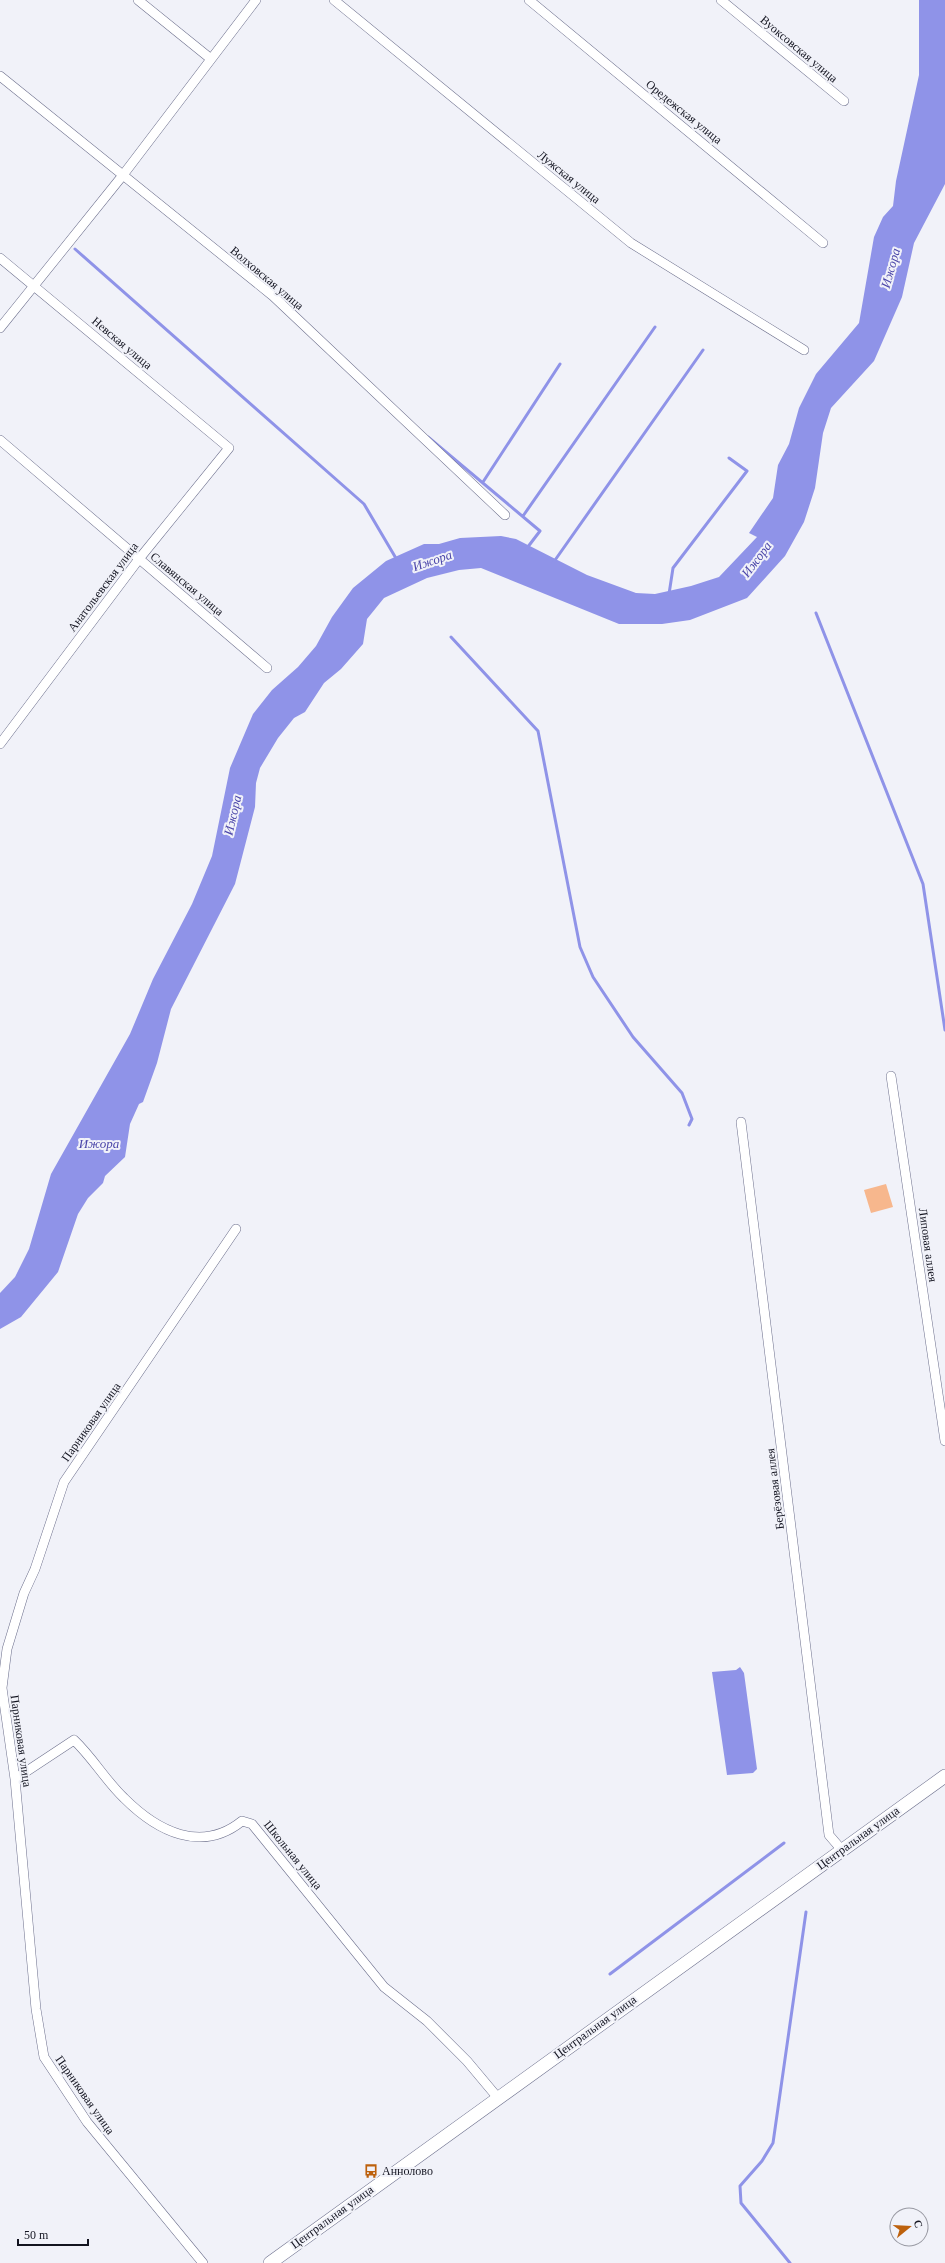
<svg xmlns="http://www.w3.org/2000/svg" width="945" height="2263" font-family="Georgia,serif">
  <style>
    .green { fill: #f7b78d }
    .water { fill: #8f93e8 }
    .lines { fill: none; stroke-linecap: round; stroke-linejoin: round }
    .stream { stroke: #8f93e8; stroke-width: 3 }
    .street-casing { stroke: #6c6f8c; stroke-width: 10 }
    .secondary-casing { stroke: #6c6f8c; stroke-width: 14 }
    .street { stroke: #fff; stroke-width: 9 }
    .secondary { stroke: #fff; stroke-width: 13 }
    .labels { text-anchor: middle; stroke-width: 4; stroke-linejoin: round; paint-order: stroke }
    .street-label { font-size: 12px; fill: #131420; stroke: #f1f2f9 }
    .poi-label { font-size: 12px; fill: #131420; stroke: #f1f2f9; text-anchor: start }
    .water-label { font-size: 13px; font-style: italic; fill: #4b46a9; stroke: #f1f2f9 }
  </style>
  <rect width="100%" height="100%" fill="#f1f2f9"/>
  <path class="green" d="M886 1184 893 1207 871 1213 864 1190Z"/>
  <path class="water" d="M919 0H945V184L914 243 902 297 874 361 831 408 823 433 815 488 804 522 785 556 747 598 690 620 662 624H619L481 568 459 570 427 578 384 598 367 619 363 644 341 669 324 683 305 712 294 718 278 738 260 768 256 783 255 807 235 884 171 1009 157 1063 143 1102 139 1104 130 1124 125 1157 105 1176 103 1183 88 1198 78 1214 58 1272 21 1317 0 1329V1293L15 1277 29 1249 51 1174 130 1034 153 979 192 904 212 856 230 768 253 714 272 690 298 667 316 646 332 617 353 588 386 561 424 544H439L460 538 501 536 516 539 587 575 636 593 655 594 691 586 719 577 757 537 749 533 773 498 778 465 789 444 799 408 816 374 859 323 874 237 883 217 893 206 896 181 919 75Z
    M740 1667 744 1673 757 1769 753 1773 727 1775 712 1672 736 1670Z"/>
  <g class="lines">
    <path class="stream" d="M75 249 364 504 397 560
      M428 437 540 531 527 548
      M483 482 560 364
      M523 516 655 327
      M553 563 703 350
      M669 594 673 568 747 471 729 458
      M816 613 923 884 945 1030
      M451 637 538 731 580 947 593 977 633 1037 682 1093 692 1119 689 1125
      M610 1974 784 1843
      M790 2263 741 2203 740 2186 762 2161 773 2143 806 1912"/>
    <defs>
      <path id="street" d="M138 0 211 59
        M334 0 631 243 804 350
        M529 0 823 243
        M721 0 844 101
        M0 76 273 296 505 515
        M0 258 229 448 139 559 0 744
        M0 328 123 175 256 0
        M0 440 267 668
        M891 1076 945 1441
        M741 1122 829 1835 841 1849
        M15 1779 74 1740C93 1758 106 1781 124 1798 157 1831 201 1854 242 1821L252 1824 384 1987 427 2021 467 2061 498 2098
        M203 2263 87 2122 44 2057 36 2009 15 1779 2 1688 7 1649 24 1593 35 1569 64 1482 236 1229"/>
      <path id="secondary" d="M270 2263 945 1776"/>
    </defs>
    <use href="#street" class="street-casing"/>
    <use href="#secondary" class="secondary-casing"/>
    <use href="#street" class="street"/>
    <use href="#secondary" class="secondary"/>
  </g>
  <defs>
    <symbol id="bus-bare" viewBox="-9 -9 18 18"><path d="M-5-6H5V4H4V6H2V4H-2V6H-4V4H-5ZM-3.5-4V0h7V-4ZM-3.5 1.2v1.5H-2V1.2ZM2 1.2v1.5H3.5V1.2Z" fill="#bd610d" stroke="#f1f2f9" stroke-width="2.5" paint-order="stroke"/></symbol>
  </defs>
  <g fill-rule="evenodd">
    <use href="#bus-bare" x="361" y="2161" width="20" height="20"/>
  </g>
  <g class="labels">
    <g class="street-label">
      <text transform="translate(799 49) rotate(40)" y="4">Вуоксовская улица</text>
      <text transform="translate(684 112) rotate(39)" y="4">Оредежская улица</text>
      <text transform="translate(569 177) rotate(39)" y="4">Лужская улица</text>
      <text transform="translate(267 278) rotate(40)" y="4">Волховская улица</text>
      <text transform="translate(122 343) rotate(40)" y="4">Невская улица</text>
      <text transform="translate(187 584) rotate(40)" y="4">Славянская улица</text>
      <text transform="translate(103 587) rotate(-53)" y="4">Анатольевская улица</text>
      <text transform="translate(928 1245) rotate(82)" y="4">Липовая аллея</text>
      <text transform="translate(91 1422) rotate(-55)" y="4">Парниковая улица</text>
      <text transform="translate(775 1489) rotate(-97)" y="4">Берёзовая аллея</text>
      <text transform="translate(21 1741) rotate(82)" y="4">Парниковая улица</text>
      <text transform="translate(858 1838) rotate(-36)" y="4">Центральная улица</text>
      <text transform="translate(293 1855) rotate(51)" y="4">Школьная улица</text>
      <text transform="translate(595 2027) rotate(-36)" y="4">Центральная улица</text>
      <text transform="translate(85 2095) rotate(55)" y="4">Парниковая улица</text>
      <text transform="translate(332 2217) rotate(-36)" y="4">Центральная улица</text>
    </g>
    <g class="poi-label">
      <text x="382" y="2175">Аннолово</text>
    </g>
    <g class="water-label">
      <text transform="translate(890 268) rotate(-74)" y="5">Ижора</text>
      <text transform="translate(756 559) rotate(-53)" y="5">Ижора</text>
      <text transform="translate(432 560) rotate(-19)" y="5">Ижора</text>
      <text transform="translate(232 815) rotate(-77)" y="5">Ижора</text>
      <text x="99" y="1148">Ижора</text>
    </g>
  </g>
  <g transform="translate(909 2227) rotate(72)"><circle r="19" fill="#f1f2f9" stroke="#9899a2"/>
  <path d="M0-3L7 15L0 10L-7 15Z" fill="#bd610d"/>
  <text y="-6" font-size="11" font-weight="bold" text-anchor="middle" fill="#131420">С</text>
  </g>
  <path d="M18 2239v6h70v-6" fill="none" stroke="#131420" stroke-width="2"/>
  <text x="24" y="2239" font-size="12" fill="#131420" stroke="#f1f2f9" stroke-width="3" paint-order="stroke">50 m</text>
</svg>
